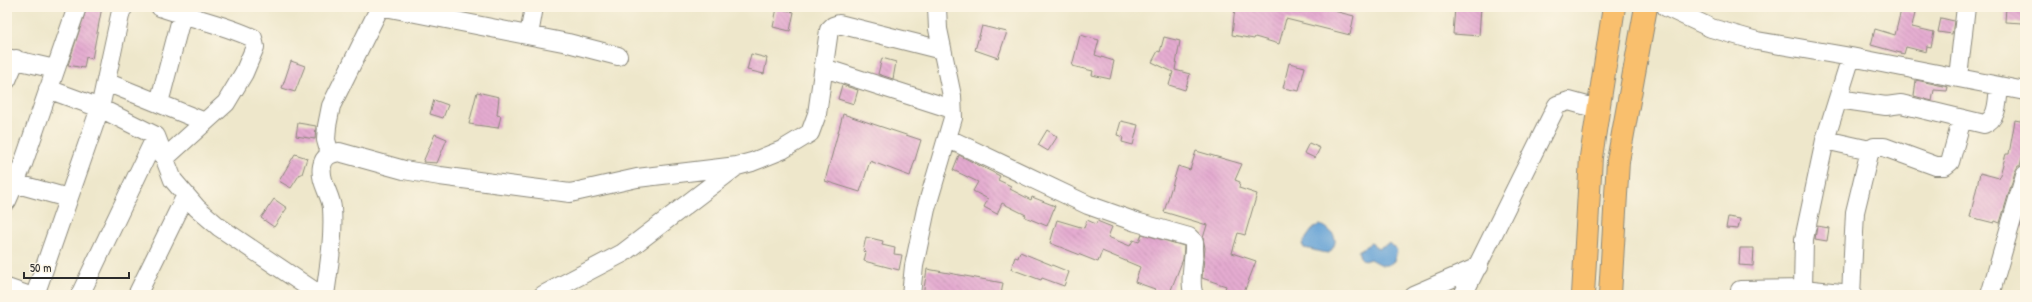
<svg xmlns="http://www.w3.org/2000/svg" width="2032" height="302" font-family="'Patrick Hand',sans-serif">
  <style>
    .water { fill: #64a1d5; stroke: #486680 }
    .building { fill: url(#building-back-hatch) }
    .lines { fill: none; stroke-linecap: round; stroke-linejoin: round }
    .minor-casing { stroke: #8c897b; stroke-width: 20 }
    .major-casing { stroke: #8c897b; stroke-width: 24 }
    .minor { stroke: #fff; stroke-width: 18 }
    .major { stroke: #f9bf6d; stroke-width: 22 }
  </style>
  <defs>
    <pattern id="building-back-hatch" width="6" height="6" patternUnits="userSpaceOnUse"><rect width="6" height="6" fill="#e4abd0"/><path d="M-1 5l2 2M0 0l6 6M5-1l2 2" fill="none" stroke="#c493b3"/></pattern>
  </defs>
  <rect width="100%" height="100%" fill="#fcf5e5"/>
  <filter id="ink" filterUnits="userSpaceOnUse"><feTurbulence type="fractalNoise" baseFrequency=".025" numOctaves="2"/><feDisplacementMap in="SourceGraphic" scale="8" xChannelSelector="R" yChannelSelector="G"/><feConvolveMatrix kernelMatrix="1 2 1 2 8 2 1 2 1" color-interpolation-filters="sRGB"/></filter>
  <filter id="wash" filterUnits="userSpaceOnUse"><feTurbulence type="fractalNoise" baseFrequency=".012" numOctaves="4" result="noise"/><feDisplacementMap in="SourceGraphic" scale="16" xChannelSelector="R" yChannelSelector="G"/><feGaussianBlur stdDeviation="0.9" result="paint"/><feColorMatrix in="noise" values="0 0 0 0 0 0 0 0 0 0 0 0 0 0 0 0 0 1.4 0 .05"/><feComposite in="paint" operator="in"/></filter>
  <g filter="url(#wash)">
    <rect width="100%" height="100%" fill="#eee7cb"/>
    <path class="water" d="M1320 225C1334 231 1341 240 1329 253 1320 253 1313 249 1304 248L1302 244 1314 227Z
      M1371 243 1378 248 1390 243 1397 250 1394 261C1385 269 1379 264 1370 259L1364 261 1360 257 1358 251Z"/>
    <g id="blocks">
      <path class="building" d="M87 7H102L92 59 86 57 84 68 68 65Z
        M1235 7 1246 9 1247 7H1336L1334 11 1354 16 1350 35 1286 19 1279 44 1255 37 1254 39 1232 35Z
        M1455 7H1481L1479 36 1453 34Z
        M2006 7 2023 8V23L2005 22Z
        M777 8 794 12 790 31 773 27Z
        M1901 10 1915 13 1912 27 1934 32 1931 47 1927 46 1926 52 1906 47 1904 54 1871 45 1875 29 1895 35Z
        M1941 18 1954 21 1952 34 1938 32Z
        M982 26 1007 32 998 58 975 50Z
        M1080 35 1099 40 1095 55 1114 61 1110 79 1092 75 1093 71 1072 66Z
        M1164 37 1180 41 1175 70 1190 74 1185 90 1169 85 1173 72 1152 62 1158 51 1160 52Z
        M751 54 767 58 764 74 747 70Z
        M882 58 896 62 893 79 878 74Z
        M291 61 305 66 295 92 282 88Z
        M1289 63 1305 67 1299 91 1283 88Z
        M1916 80 1948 87 1947 91 1934 90 1932 101 1914 96Z
        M842 85 858 90 854 104 838 99Z
        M477 92 499 97 497 115 501 116 498 128 469 124Z
        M434 100 448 105 443 118 430 114Z
        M843 114 921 140 910 176 870 161 860 192 825 181Z
        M2015 120 2025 122V145L2020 166H2018L2015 172 2000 223 1995 221 1994 223 1970 217 1980 173 1999 178 2006 154H2009Z
        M1121 121 1138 125 1133 145 1122 142 1123 137 1117 135Z
        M298 123 316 126 315 139 296 136Z
        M1047 130 1057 137 1048 151 1038 145Z
        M435 134 447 139 437 163 423 162Z
        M1309 143 1320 148 1315 158 1304 153Z
        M1196 151 1242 164 1235 180 1240 182 1239 188 1257 194 1245 235 1238 233 1232 253 1256 261 1243 295H1223L1226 286 1202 278 1205 248 1203 238 1207 225 1164 212 1178 166 1190 170Z
        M295 154 307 158 302 174H300L291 188 279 181Z
        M959 155 1000 176 998 180 1011 186 1010 189 1031 200 1032 197 1055 206 1047 226 1025 217 1026 215 1002 203 997 214 984 207 988 199 973 191 978 182 953 170Z
        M274 199 287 208 274 227 261 218Z
        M1728 217 1740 219 1738 229 1726 228Z
        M2024 217 2025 218V228L2021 227Z
        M1057 220 1084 228 1087 220 1096 224 1097 221 1112 227 1108 237 1130 246 1133 240 1139 242 1142 234 1184 246 1183 259 1169 295 1154 292 1155 289 1135 282 1140 267 1102 251 1098 262 1050 243Z
        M1817 226 1829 228 1827 241 1815 239Z
        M866 237 883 241 882 245 895 248 894 254 902 255 899 270 864 261 866 252 863 251Z
        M1740 248H1754L1753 266 1739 265Z
        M1020 252 1069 272 1064 286 1042 278 1041 280 1011 269 1015 257 1018 258Z
        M927 269 1003 283 1001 295H923Z"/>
    </g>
  </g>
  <g filter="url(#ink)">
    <use href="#blocks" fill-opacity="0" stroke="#8c897b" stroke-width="1"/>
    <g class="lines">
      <defs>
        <path id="minor" d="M160 7C191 18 223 24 253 38L255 47 244 73 226 103 165 158
          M385 7 568 43 618 56
          M1666 7 1711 28 1757 41 1851 57 2025 91
          M529 35 534 7
          M7 58 55 69
          M824 68 952 109
          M1958 77 1966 7
          M7 80 16 59
          M106 82 205 122
          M48 89 100 108 156 136 173 180 197 208 219 227 320 295
          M1838 99 1886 106 1901 104 1984 124C1999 118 1997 100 1999 87
          M159 103 182 15
          M947 138 1088 205 1136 222 1189 237 1194 242C1195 258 1188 282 1194 295
          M1825 140 1870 150
          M330 154 326 140 327 126 331 106 380 7
          M14 183 68 198
          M7 201 23 164 77 7
          M7 288 27 295
          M1803 289 1804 239 1825 140 1851 57
          M35 295 100 108 121 11 124 7
          M80 295 156 136
          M137 295 186 195
          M325 295C329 266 334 238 332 208 331 195 319 181 322 166 324 156 330 154 339 152L404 170 440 176 570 193 637 178 737 166 752 162 782 150 810 133 817 114 829 30 833 26 839 24 942 50
          M543 295 623 253 737 166
          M911 295 914 266 926 209 953 118 952 96 938 29 937 7
          M1413 295 1478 267
          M1463 295 1557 105 1569 101 1598 109
          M1740 295V290L1803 289 1851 294
          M1851 295 1855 212 1870 150 1874 147H1884L1936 166H1945L1950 162 1962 119
          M1990 295 2025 175"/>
        <path id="major" d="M1583 295 1591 157 1614 7
          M1610 295 1618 161 1646 7"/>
      </defs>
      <use href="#minor" class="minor-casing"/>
      <use href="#major" class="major-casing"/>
      <use href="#minor" class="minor"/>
      <use href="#major" class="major"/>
    </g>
  </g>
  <rect width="2032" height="302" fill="none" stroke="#fcf5e5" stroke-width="24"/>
  <path d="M24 272v6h105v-6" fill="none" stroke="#2b2b2b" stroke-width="2"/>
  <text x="30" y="272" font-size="12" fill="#2b2b2b" stroke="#fcf5e5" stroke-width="3" paint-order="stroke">50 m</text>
</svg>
